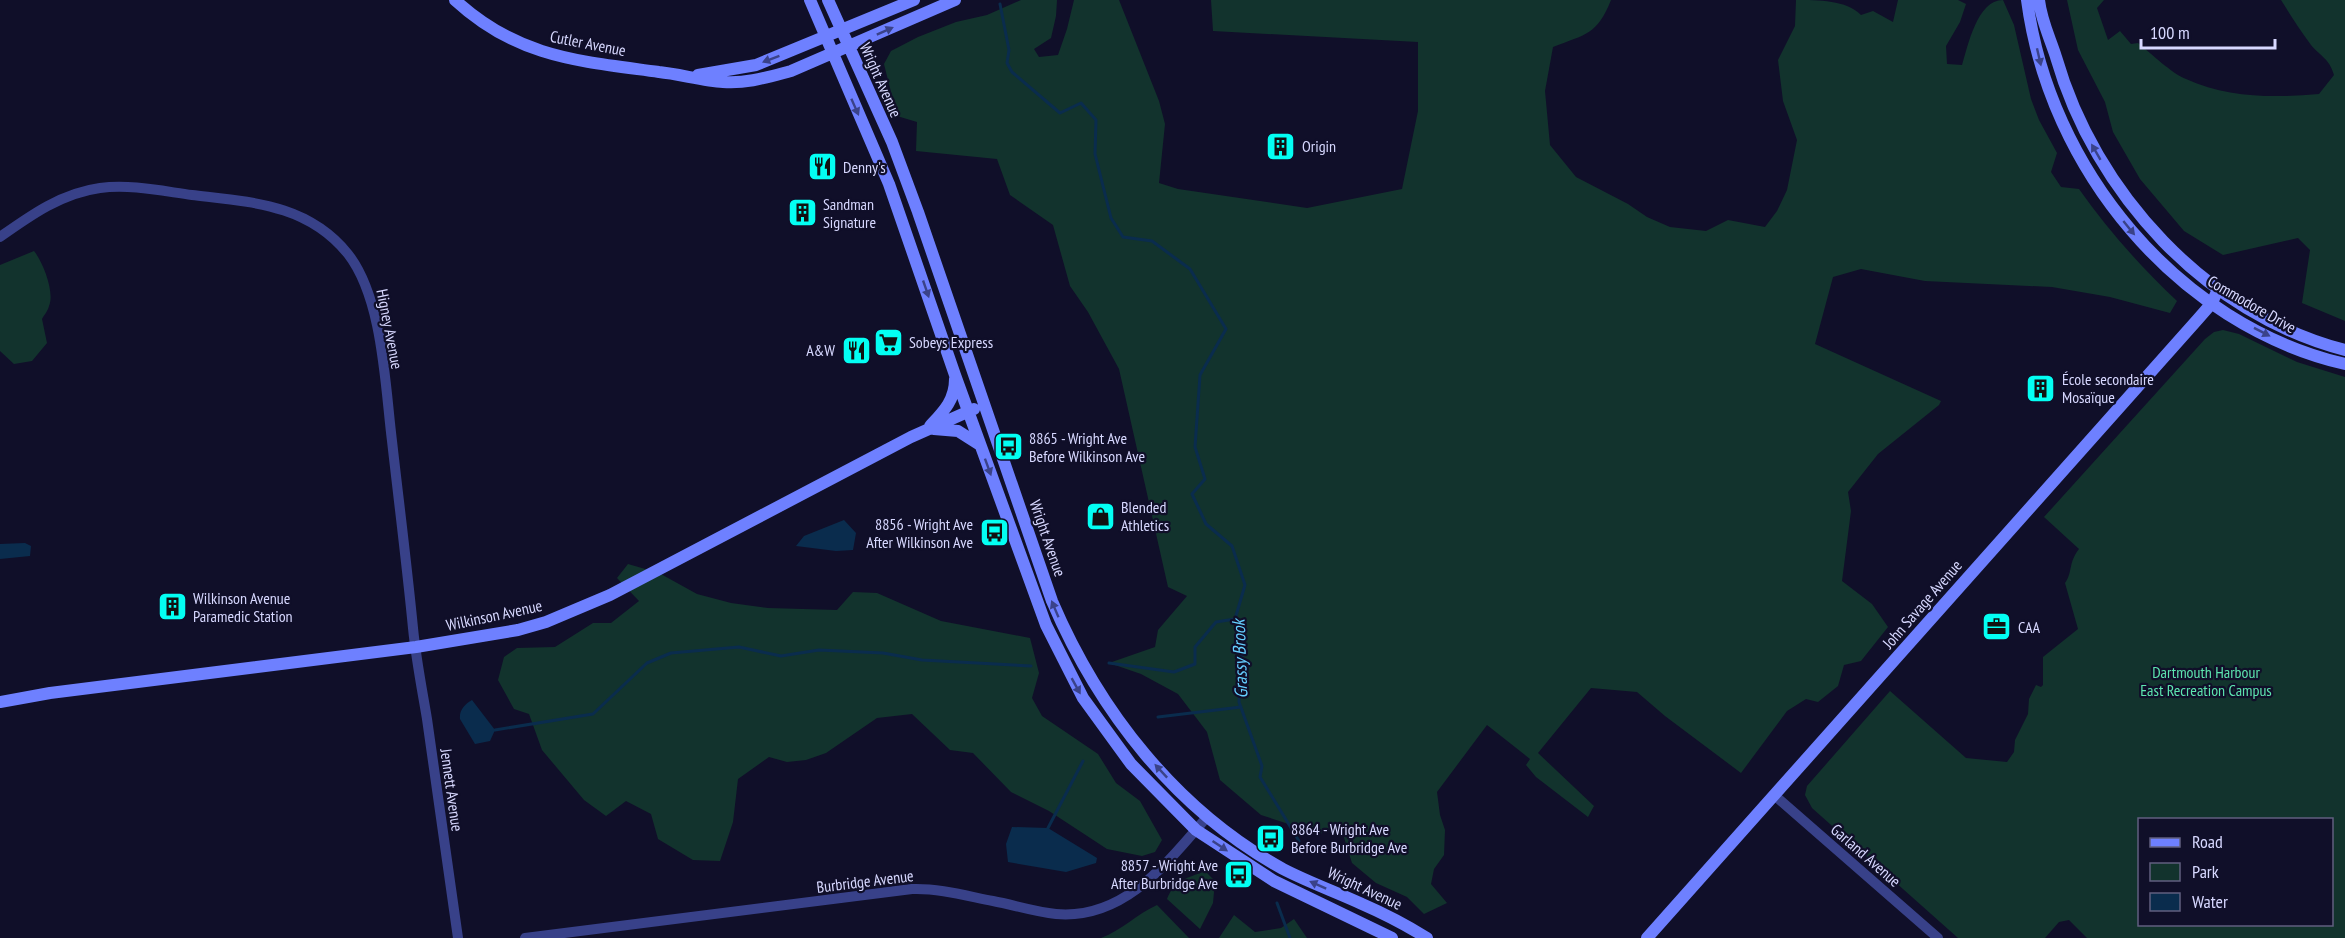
<svg xmlns="http://www.w3.org/2000/svg" width="2345" height="938" font-family="'PT Sans Narrow',sans-serif">
  <style>
    .green { fill: #12332d; fill-rule: evenodd }
    .water { fill: #0a2c4d }
    .lines { fill: none; stroke-linecap: round; stroke-linejoin: round }
    .stream { stroke: #0a2c4d; stroke-width: 3 }
    .street { stroke: #384189; stroke-width: 10 }
    .secondary { stroke: #6e80ff; stroke-width: 12 }
    .oneway { fill: #3a4289 }
    .labels { text-anchor: middle; stroke-width: 4.5; stroke-linejoin: round; paint-order: stroke }
    .street-label { font-size: 16px; fill: #d7d8ff; stroke: #100f29 }
    .poi-label { font-size: 16px; fill: #d7d8ff; stroke: #100f29; text-anchor: start }
    .park-label { font-size: 16px; fill: #5de5af; stroke: #100f29 }
    .water-label { font-size: 18px; font-style: italic; fill: #65cfff; stroke: #100f29 }
  </style>
  <rect width="100%" height="100%" fill="#100f29"/>
  <path class="green" d="M1021 0H1057L1056 16 1051 38 1034 49 1039 57 1058 55 1067 29 1074 0H1119L1159 101 1165 124 1159 183 1178 189 1307 208 1402 189 1418 111V42L1213 31 1211 0H1611C1597 35 1586 34 1553 47L1545 91 1550 145 1576 177 1628 204 1647 217 1670 227 1706 231 1728 220 1765 227 1777 211 1787 190 1797 140 1783 101 1778 60 1795 26 1796 0C1819 0 1846 0 1861 15L1873 11 1893 22 1898 0H1958L1966 4 1960 22 1946 46 1947 64 1962 65C1968 46 1977 0 2003 0L2014 25 2031 99 2039 120 2057 153 2051 172 2061 187 2079 189C2108 230 2140 266 2177 301L2170 313 2110 297 2052 287 1925 281 1861 269 1833 277 1815 344 1941 401 1939 405 1878 454 1848 492 1851 511 1842 581 1872 604 1888 627 1861 661 1844 665 1838 686 1818 702 1806 699 1787 711 1741 773 1665 716 1637 692 1591 688 1538 753 1594 806 1588 817 1536 777 1526 765 1530 759 1487 725 1437 792 1440 815 1445 830 1444 855 1434 869 1431 884 1447 903 1424 914 1407 897 1376 883 1352 863 1341 828 1319 834 1261 815 1220 780 1207 732 1178 694 1141 674 1109 663 1155 647 1158 630 1187 596 1168 587 1119 369 1088 312 1070 286 1053 225 1010 195 997 159 916 151 917 122 897 116 884 64 891 51 918 37 956 22 987 15Z
    M2067 0H2104L2097 8 2108 40 2120 31 2131 44 2138 43C2152 54 2171 73 2186 79 2228 98 2274 98 2319 94L2334 75C2329 58 2321 57 2311 45 2300 30 2291 16 2281 0H2345V321L2302 303 2310 250 2298 238 2223 255 2184 231 2140 179 2113 132 2105 102 2078 50Z
    M34 251C43 262 55 293 49 306 48 311 44 315 42 319L47 343 32 361 14 364 0 351V265Z
    M2223 330 2239 334 2297 362 2345 377V938H2087L2069 920 2059 922 2045 938H1958L1812 808 1805 795 1807 786 1890 691 1966 758 2007 762 2014 752 2015 740 2028 714 2029 699 2036 685 2041 687 2043 685V657L2078 629 2065 583C2073 572 2068 563 2079 549L2044 517 2205 339 2214 332ZM2140 820H2332V924H2140Z
    M628 564 659 573 697 594 731 603 768 608 837 610 853 592 877 593 941 621 1030 638 1039 673 1032 698 1042 716 1098 754 1116 783 1140 801 1162 840 1155 852 1142 856 1107 849 1049 811 1011 792 973 753 950 750 912 714 877 718 826 753 806 760 787 762 769 757 738 779 733 822 720 861 693 860 658 839 651 814 626 801 606 816 584 800 542 750 529 714 514 709 498 680 504 657 517 648 555 647 593 623H611L639 601 617 578Z
    M1205 871 1215 881 1213 903 1200 929 1167 899C1175 879 1186 879 1205 871Z
    M1157 905 1189 938H1101C1122 930 1137 914 1157 905Z
    M1234 915 1255 932 1281 928 1294 919 1307 938H1219Z"/>
  <path class="water" d="M844 520 856 533 853 550 836 551 796 546 804 536Z
    M25 543 31 546 30 556 0 559V544Z
    M472 700 495 730 490 741 475 744 460 719C459 710 465 704 472 700Z
    M1012 827 1048 828 1097 858 1096 863 1066 872 1008 862 1006 844Z"/>
  <g class="lines">
    <path class="stream" d="M1000 4 1009 50 1007 63 1012 72 1060 113 1081 103 1096 120 1095 154 1111 218 1123 237 1152 241 1190 269 1226 329 1200 375 1195 447 1205 479 1192 494 1206 524 1232 546 1245 585 1235 619 1242 651 1239 702 1262 766 1260 777 1299 841
      M1109 663 1174 672 1195 664V647L1216 622 1235 619
      M1158 717 1241 707
      M495 730 593 714 647 663 671 653 739 647 781 656 819 650 883 653 922 660 1031 666
      M1048 828 1083 761
      M1277 903 1290 938"/>
    <path class="street" d="M0 237C31 215 62 193 100 188 130 184 162 191 192 195 251 202 308 204 348 254 383 299 385 385 392 441 399 503 407 566 413 628 416 659 422 689 427 719 437 792 447 865 458 938
      M1774 795 1938 938
      M525 938 912 889C939 888 967 896 993 901 1014 905 1035 912 1056 914 1124 920 1167 863 1207 817"/>
    <path class="secondary" d="M455 0C518 58 579 61 659 72 679 74 704 81 723 82 746 84 768 77 791 71L955 0
      M810 0 889 184 955 375 1046 625 1083 698 1131 764 1196 830 1274 881 1392 938
      M828 0 892 142 918 212 1052 601C1099 711 1176 810 1283 869 1308 882 1336 892 1362 904 1385 914 1406 925 1427 938
      M2027 0C2049 168 2177 325 2345 364
      M2039 0C2041 20 2050 38 2056 57 2095 193 2206 314 2345 350
      M698 75 756 65 914 0
      M930 426C944 411 955 400 955 379
      M934 429 958 431 980 445
      M0 702 50 693 416 647 518 630 546 622 610 595 911 437 974 409
      M1647 938 2198 319 2212 303 2218 289"/>
  </g>
  <defs><path id="oneway-solid" d="M-6-.8H1V-3.2L6.5 0L1 3.2V.8H-6Z" transform="scale(1.5)"/></defs>
  <g class="oneway">
    <use href="#oneway-solid" transform="translate(885 31) rotate(-24)"/>
    <use href="#oneway-solid" transform="translate(2039 57) rotate(77)"/>
    <use href="#oneway-solid" transform="translate(771 59) rotate(159)"/>
    <use href="#oneway-solid" transform="translate(855 107) rotate(66)"/>
    <use href="#oneway-solid" transform="translate(2096 152) rotate(-120)"/>
    <use href="#oneway-solid" transform="translate(2129 228) rotate(51)"/>
    <use href="#oneway-solid" transform="translate(926 289) rotate(71)"/>
    <use href="#oneway-solid" transform="translate(2262 332) rotate(27)"/>
    <use href="#oneway-solid" transform="translate(988 467) rotate(70)"/>
    <use href="#oneway-solid" transform="translate(1055 609) rotate(-113)"/>
    <use href="#oneway-solid" transform="translate(1076 686) rotate(61)"/>
    <use href="#oneway-solid" transform="translate(1161 771) rotate(-133)"/>
    <use href="#oneway-solid" transform="translate(1220 846) rotate(34)"/>
    <use href="#oneway-solid" transform="translate(1318 885) rotate(-156)"/>
  </g>
  <defs>
    <symbol id="building-square" viewBox="-11 -11 22 22"><rect x="-9" y="-9" width="18" height="18" rx="4" fill="#03fff3" stroke="#100f29"/><path d="M-4-6H4V6H1V3H-1V6H-4ZM-2.5-4.3h1.7v1.8h-1.7ZM.8-4.3h1.7v1.8H.8ZM-2.5-1h1.7V.8h-1.7ZM.8-1h1.7V.8H.8Z" fill="#111"/></symbol>
    <symbol id="restaurant-square" viewBox="-11 -11 22 22"><rect x="-9" y="-9" width="18" height="18" rx="4" fill="#03fff3" stroke="#100f29"/><path d="M-5-6h1v4h1v-4h1v4h1v-4h1v5L-1.5 .5V6h-2V.5L-5-1ZM5-6V6H3V1.5H1.5Q1.5-4 5-6Z" fill="#111"/></symbol>
    <symbol id="supermarket-square" viewBox="-11 -11 22 22"><rect x="-9" y="-9" width="18" height="18" rx="4" fill="#03fff3" stroke="#100f29"/><path d="M-6-5.5h2.5l.6 2H6L4.5 2H-2.5L-4.4-4H-6ZM-1.5 3.2a1.3 1.3 0 1 0 .1 0ZM3 3.2a1.3 1.3 0 1 0 .1 0Z" fill="#111"/></symbol>
    <symbol id="bus-square" viewBox="-11 -11 22 22"><rect x="-9" y="-9" width="18" height="18" rx="4" fill="#03fff3" stroke="#100f29"/><path d="M-5-6H5V4H4V6H2V4H-2V6H-4V4H-5ZM-3.5-4V0h7V-4ZM-3.5 1.2v1.5H-2V1.2ZM2 1.2v1.5H3.5V1.2Z" fill="#111"/></symbol>
    <symbol id="shop-square" viewBox="-11 -11 22 22"><rect x="-9" y="-9" width="18" height="18" rx="4" fill="#03fff3" stroke="#100f29"/><path d="M-5-2.5h2.3a2.7 3.5 0 0 1 5.4 0H5L5.5 6h-11ZM-1.5-2.5h3a1.5 2.3 0 0 0-3 0Z" fill="#111"/></symbol>
    <symbol id="office-square" viewBox="-11 -11 22 22"><rect x="-9" y="-9" width="18" height="18" rx="4" fill="#03fff3" stroke="#100f29"/><path d="M-6-3h4V-5.5h4V-3h4V5H-6ZM-1-4.5V-3h2v-1.5ZM-6 0V1H6V0Z" fill="#111"/></symbol>
  </defs>
  <g fill-rule="evenodd">
    <use href="#building-square" x="1264" y="130" width="33" height="33"/>
    <use href="#restaurant-square" x="806" y="150" width="33" height="33"/>
    <use href="#building-square" x="786" y="196" width="33" height="33"/>
    <use href="#supermarket-square" x="872" y="326" width="33" height="33"/>
    <use href="#restaurant-square" x="840" y="334" width="33" height="33"/>
    <use href="#building-square" x="2024" y="372" width="33" height="33"/>
    <use href="#bus-square" x="992" y="430" width="33" height="33"/>
    <use href="#shop-square" x="1084" y="500" width="33" height="33"/>
    <use href="#bus-square" x="978" y="516" width="33" height="33"/>
    <use href="#building-square" x="156" y="590" width="33" height="33"/>
    <use href="#office-square" x="1980" y="610" width="33" height="33"/>
    <use href="#bus-square" x="1254" y="822" width="33" height="33"/>
    <use href="#bus-square" x="1222" y="858" width="33" height="33"/>
  </g>
  <g class="labels">
    <g class="street-label">
      <text transform="translate(588 43) rotate(11)" y="6">Cutler Avenue</text>
      <text transform="translate(881 80) rotate(66)" y="6">Wright Avenue</text>
      <text transform="translate(2252 304) rotate(30)" y="6">Commodore Drive</text>
      <text transform="translate(390 329) rotate(79)" y="6">Higney Avenue</text>
      <text transform="translate(1048 538) rotate(71)" y="6">Wright Avenue</text>
      <text transform="translate(1922 604) rotate(-49)" y="6">John Savage Avenue</text>
      <text transform="translate(494 615) rotate(-12)" y="6">Wilkinson Avenue</text>
      <text transform="translate(452 790) rotate(82)" y="6">Jennett Avenue</text>
      <text transform="translate(1866 855) rotate(41)" y="6">Garland Avenue</text>
      <text transform="translate(865 881) rotate(-7)" y="6">Burbridge Avenue</text>
      <text transform="translate(1365 888) rotate(25)" y="6">Wright Avenue</text>
    </g>
    <g class="poi-label">
      <text x="1302" y="152">Origin</text>
      <text x="843" y="173">Denny's</text>
      <text x="823" y="210">Sandman<tspan x="823" dy="18">Signature</tspan></text>
      <text x="909" y="348">Sobeys Express</text>
      <text x="835" y="356" text-anchor="end">A&amp;W</text>
      <text x="2062" y="385">École secondaire<tspan x="2062" dy="18">Mosaïque</tspan></text>
      <text x="1029" y="444">8865 - Wright Ave<tspan x="1029" dy="18">Before Wilkinson Ave</tspan></text>
      <text x="1121" y="513">Blended<tspan x="1121" dy="18">Athletics</tspan></text>
      <text x="973" y="530" text-anchor="end">8856 - Wright Ave<tspan x="973" dy="18">After Wilkinson Ave</tspan></text>
      <text x="193" y="604">Wilkinson Avenue<tspan x="193" dy="18">Paramedic Station</tspan></text>
      <text x="2018" y="633">CAA</text>
      <text x="1291" y="835">8864 - Wright Ave<tspan x="1291" dy="18">Before Burbridge Ave</tspan></text>
      <text x="1218" y="871" text-anchor="end">8857 - Wright Ave<tspan x="1218" dy="18">After Burbridge Ave</tspan></text>
    </g>
    <g class="park-label">
      <text x="2206" y="678">Dartmouth Harbour<tspan x="2206" dy="18">East Recreation Campus</tspan></text>
    </g>
    <g class="water-label">
      <text transform="translate(1240 659) rotate(-92)" y="6">Grassy Brook</text>
    </g>
  </g>
  <rect x="2138" y="818" width="195" height="108" fill="#100f29" stroke="#605f7f" stroke-width="1.5"/>
  <rect x="2150" y="838" width="30" height="9" fill="#6e80ff" stroke="#605f7f" stroke-width="1.5"/>
  <text x="2192" y="848" font-size="18" fill="#d7d8ff">Road</text>
  <rect x="2150" y="863" width="30" height="18" fill="#12332d" stroke="#605f7f" stroke-width="1.5"/>
  <text x="2192" y="878" font-size="18" fill="#d7d8ff">Park</text>
  <rect x="2150" y="893" width="30" height="18" fill="#0a2c4d" stroke="#605f7f" stroke-width="1.5"/>
  <text x="2192" y="908" font-size="18" fill="#d7d8ff">Water</text>
  <path d="M2141 39v9h134v-9" fill="none" stroke="#d7d8ff" stroke-width="3"/>
  <text x="2150" y="39" font-size="18" fill="#d7d8ff" stroke="#100f29" stroke-width="4.5" paint-order="stroke">100 m</text>
</svg>
